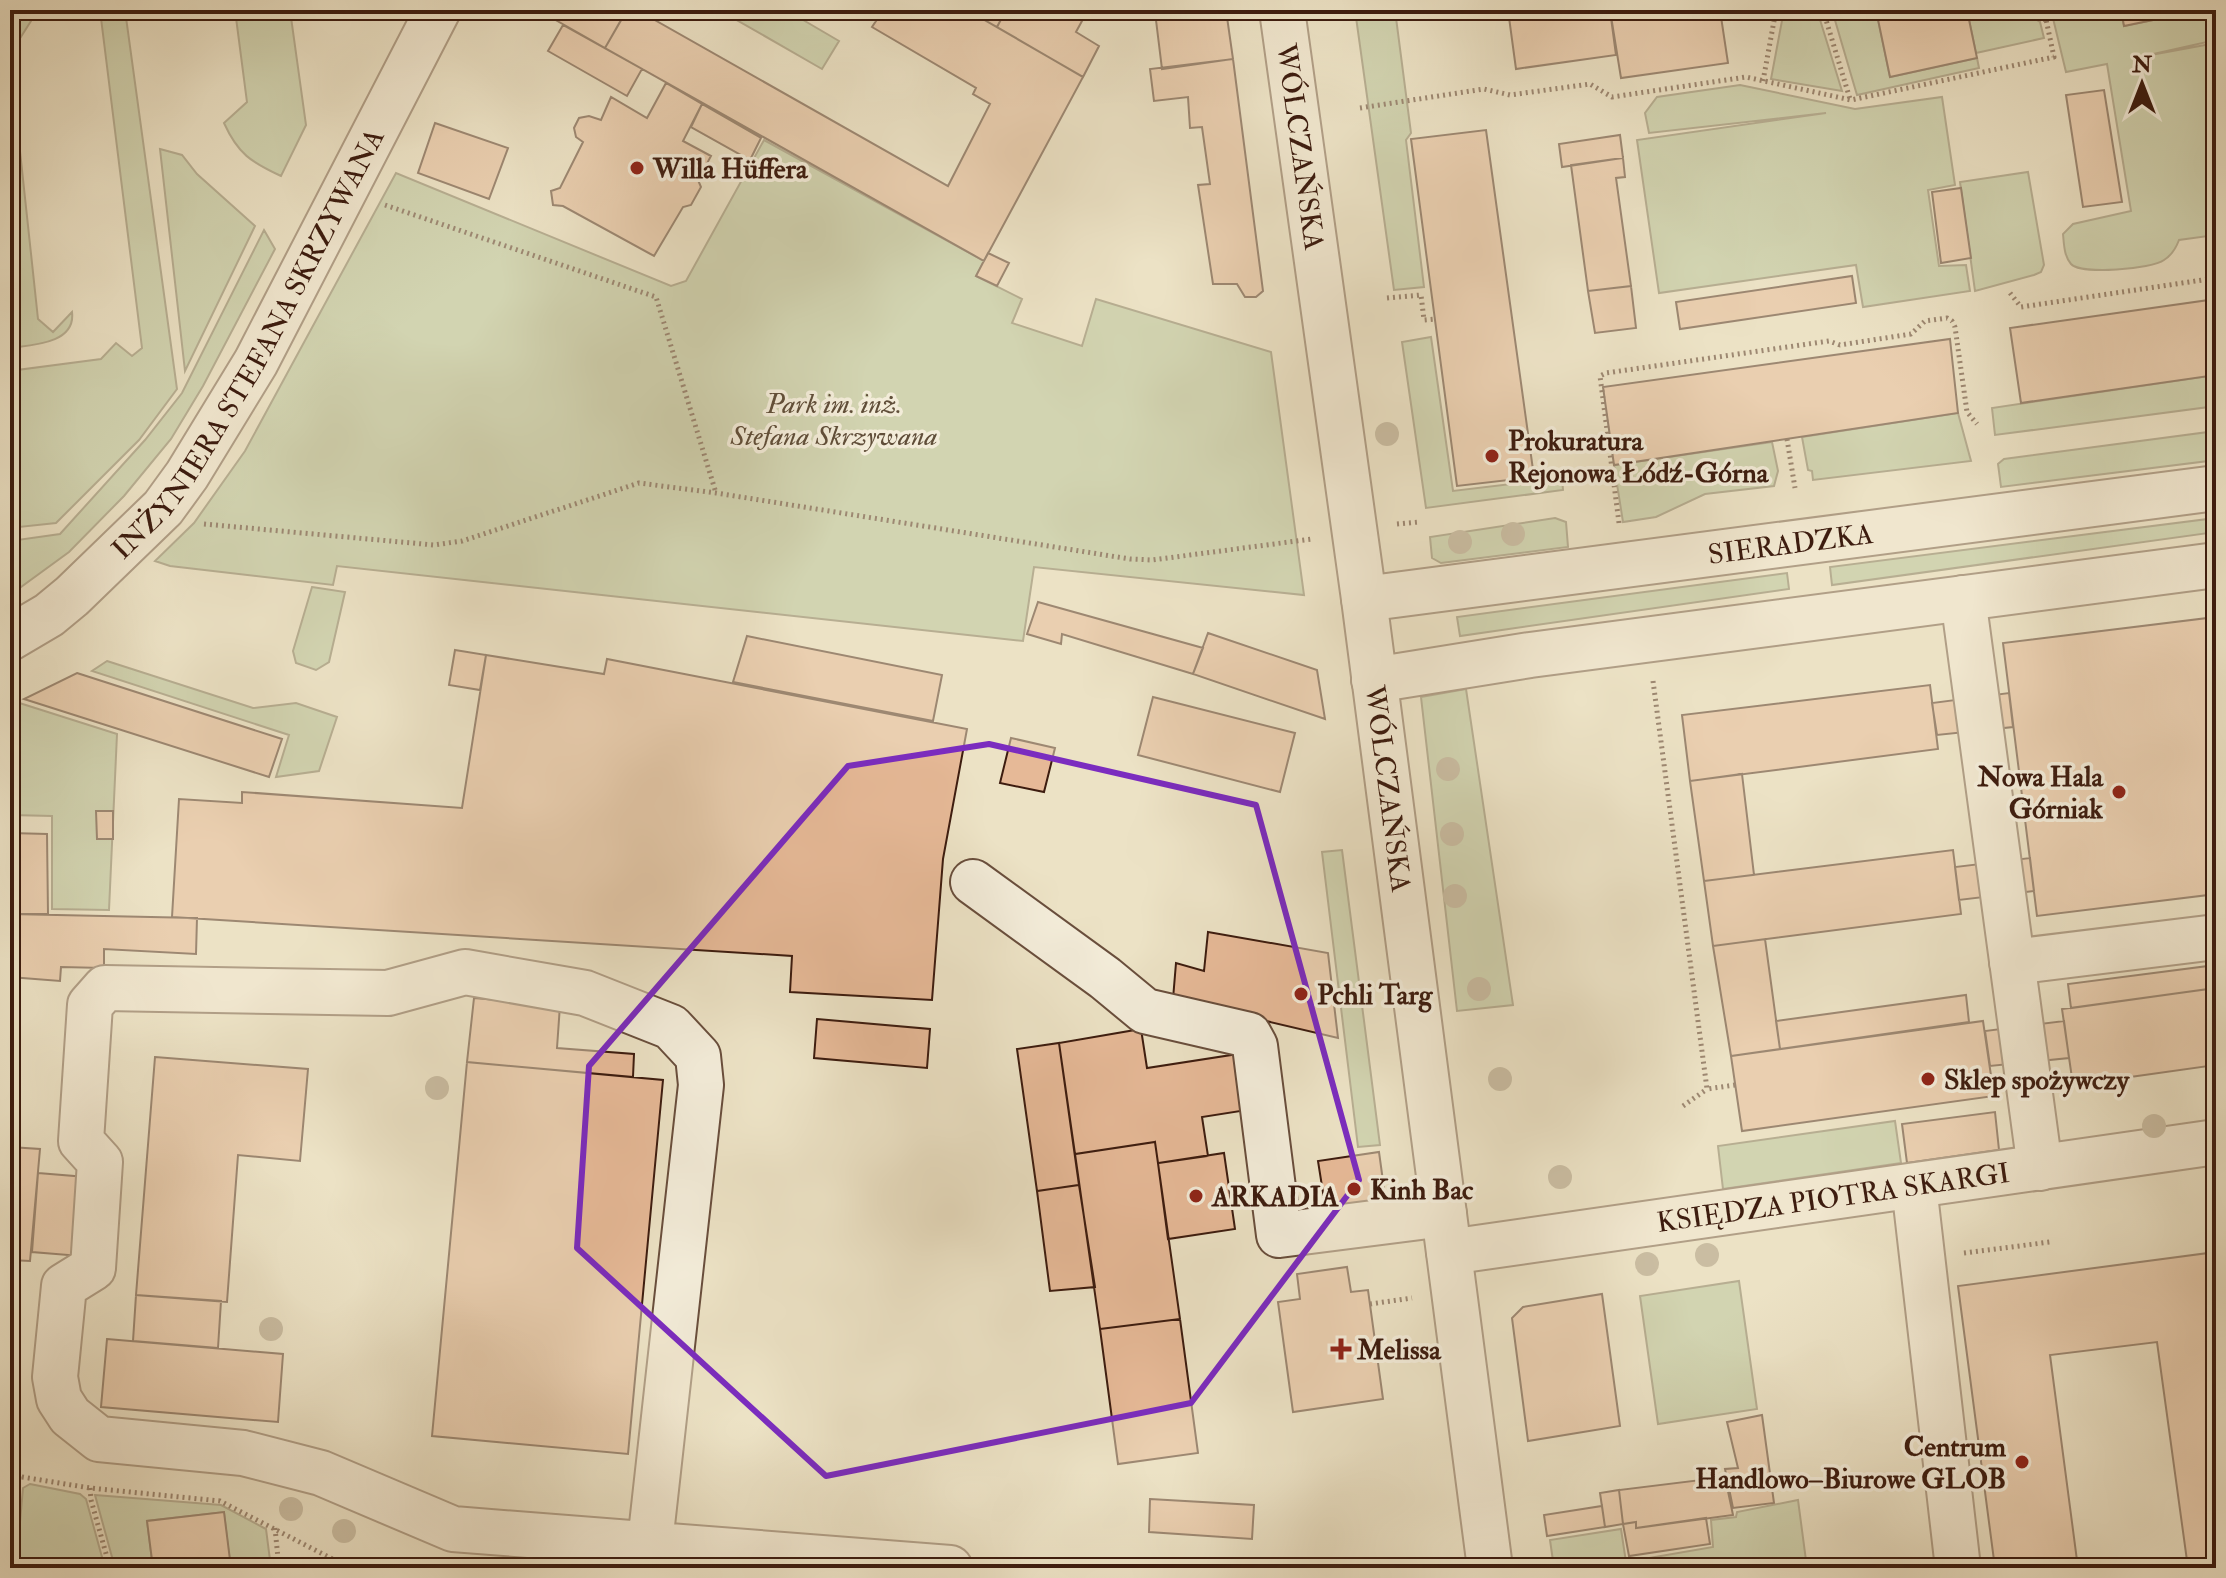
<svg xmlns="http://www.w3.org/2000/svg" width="2226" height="1578" font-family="'IM FELL Double Pica',serif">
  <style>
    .green { fill: #b1c49a; stroke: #777054; stroke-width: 2 }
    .building { fill: #e6b997; stroke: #3d1c0f; stroke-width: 2 }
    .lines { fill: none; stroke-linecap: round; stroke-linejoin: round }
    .minor-casing { stroke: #694e3c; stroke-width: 48 }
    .path { stroke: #3d1c0f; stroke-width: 5; stroke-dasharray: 2 4; stroke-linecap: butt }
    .minor { stroke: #f3ecd9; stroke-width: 44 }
    .tree { fill: #9f9178 }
    .marked { fill: none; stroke: #7b2cbf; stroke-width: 6; stroke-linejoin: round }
    .poi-dot { fill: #8f2418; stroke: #f3ecd9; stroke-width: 3 }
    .labels { text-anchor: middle; stroke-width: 7; stroke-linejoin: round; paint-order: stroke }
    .street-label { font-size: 28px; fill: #3d1c0f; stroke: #f3ecd9 }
    .poi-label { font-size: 28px; font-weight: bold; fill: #3d1c0f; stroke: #f3ecd9; text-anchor: start }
    .park-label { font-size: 28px; font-style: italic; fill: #604e39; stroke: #f3ecd9 }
  </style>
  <rect width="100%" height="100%" fill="#ece2c5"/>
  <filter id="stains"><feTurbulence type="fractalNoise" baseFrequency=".0025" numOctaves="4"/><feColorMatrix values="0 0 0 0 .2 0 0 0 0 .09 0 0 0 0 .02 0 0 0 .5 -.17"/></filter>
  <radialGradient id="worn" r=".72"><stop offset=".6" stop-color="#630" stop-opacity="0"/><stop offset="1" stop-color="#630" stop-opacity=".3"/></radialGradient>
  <path class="green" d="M10 10H17L31 21 10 54Z
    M100 10H125L177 389 139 440 56 523 10 528V371L101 359 116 343 132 356 142 348Z
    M235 10H290L306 125 281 176C251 162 238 154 224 123L247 102Z
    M740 10H786L839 41 822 69 735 19Z
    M1355 10H1395L1411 133 1406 140 1424 287 1394 290Z
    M1784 10H1817L1842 91 1771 79Z
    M1832 10H1876L1890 77 1977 58 1979 68 1857 95Z
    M1967 10H2021L2040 22 2044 38 1976 53Z
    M2051 10H2121L2124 26 2201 10H2216V40L2140 57 2216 43V235L2179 240C2176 248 2172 255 2164 260 2152 269 2081 275 2071 264 2064 256 2064 244 2063 234L2073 224 2131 211 2107 64 2066 72Z
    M10 58 38 319 53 332 72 312C76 344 31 345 10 348Z
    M1740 85 1855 109 1942 97 1955 185 1928 190 1939 266 1966 265 1970 291 1863 307 1856 265 1659 293 1637 140 1826 113 1649 133 1645 113 1657 97Z
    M764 140 984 261 976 276 1022 299 1012 323 1082 346 1096 299 1271 352 1304 595 1034 567 1023 641 337 566 333 585 170 566 155 561 194 523 245 451 396 173 671 286 686 281Z
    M160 149 182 155 197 174 255 226 185 371Z
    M2028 172 2044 265 2041 272 2034 275 1975 291 1960 182Z
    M264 230 275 249 203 386 171 439 124 496 69 552 10 595V541L60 534 145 440 182 393Z
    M1431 337 1453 491 1562 478 1563 490 1426 508 1402 342Z
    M2216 375V406L1995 435 1992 408Z
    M1958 413 1971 461 1813 480 1812 471 1808 470 1802 437Z
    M2216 431V460L2001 487 1998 464 2004 459Z
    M1772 442 1778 471 1774 486 1705 494 1656 517 1623 522 1614 465Z
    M1555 518 1566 522 1568 547 1441 563 1432 558 1430 537Z
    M2216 518V532L1832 585 1830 567Z
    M1787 573 1789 589 1460 636 1457 617Z
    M312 587 345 592 329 662 316 670 296 663 293 651Z
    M107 661 253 708 296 703 337 717 319 771 276 777 289 735 92 671Z
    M1466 689 1513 1005 1457 1011 1421 697Z
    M10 700 117 734 109 910 52 909V816L11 815Z
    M1342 850 1380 1145 1358 1147 1322 852Z
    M1895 1121 1901 1163 1723 1189 1718 1146Z
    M1739 1281 1757 1409 1658 1424 1640 1296Z
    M30 1484 80 1494 86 1499 105 1568H16L23 1488Z
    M95 1495 221 1505 266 1529 270 1560 230 1564 224 1512 147 1521 153 1568H115Z
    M1798 1500 1807 1568H1554L1550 1540 1621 1529 1626 1562 1713 1547 1711 1520 1736 1517 1737 1512Z"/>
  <path class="building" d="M538 10H619L625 13 605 48Z
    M627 10H637L948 186 990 104 973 94 976 88 872 27 876 21 858 10H967L1083 77 984 261 605 48Z
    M967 10H1006L997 27Z
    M1006 10H1088L1076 32 1099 46 1083 77 997 27Z
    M1143 10H1226L1233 59 1162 69 1155 12Z
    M1508 10H1610L1616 55 1516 69Z
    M1610 10H1720L1728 63 1621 78Z
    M1876 10H1967L1977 58 1890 77Z
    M2121 10H2201L2124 26Z
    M563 25 642 69 627 96 548 51Z
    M1233 59 1263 291 1256 297H1245L1237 284H1213L1198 185 1210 184 1202 127 1190 128 1188 97 1154 101 1150 69Z
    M666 83 702 104 683 141 711 156 698 180 701 187 691 205 683 207 654 256 563 206 553 205 551 191 560 188 583 142 576 137 574 128 579 118 589 116 601 120 611 97 647 118Z
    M2104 90 2122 202 2083 207 2066 95Z
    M702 104 761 138 750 160 691 127Z
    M435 123 508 148 489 199 418 173Z
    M1486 130 1534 477 1457 486 1411 139Z
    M1620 135 1623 158 1562 167 1559 144Z
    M1623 158 1625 177 1616 178 1631 286 1588 291 1571 165Z
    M1961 188 1971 258 1941 263 1932 192Z
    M988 253 1009 263 997 286 976 276Z
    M1852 276 1856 303 1680 329 1676 302Z
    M1631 286 1636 328 1595 333 1588 291Z
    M2216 299V375L2021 403 2010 328Z
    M1950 339 1958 413 1614 465 1603 387Z
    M1038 602 1203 648 1193 674 1062 634 1061 644 1027 634Z
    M2216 617V894L2037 916 2003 643Z
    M1208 633 1317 670 1325 719 1193 674Z
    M747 636 942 675 933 721 733 682Z
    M455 650 486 655 480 690 449 685Z
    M486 655 604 674 607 659 967 729 943 859 932 1000 790 992 792 956 172 917 179 799 242 803V792L462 808Z
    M77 673 282 739 269 777 24 699Z
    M1930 685 1938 749 1690 781 1682 715Z
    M2009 693 2013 727 1937 735 1932 703Z
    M1153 697 1295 733 1280 792 1138 755Z
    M1011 738 1055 748 1044 792 1000 783Z
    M1742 774 1754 875 1704 881 1690 781Z
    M96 811H113V839H97Z
    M10 833 47 834 48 914H10Z
    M1953 850 1961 914 1713 946 1704 881Z
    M2030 858 2034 891 1959 900 1955 867Z
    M10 914 197 918 196 954 104 949V968L61 967 60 981 10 977Z
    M1208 932 1328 953 1338 1038 1173 999 1176 963 1204 971Z
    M1765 939 1780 1049 1731 1056 1713 946Z
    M2216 965V988L2071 1008 2068 984Z
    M2216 988V1065L2073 1085 2062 1009Z
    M1966 995 1969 1022 1780 1049 1776 1021Z
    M474 998 560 1005 557 1048 634 1054 633 1077 467 1062Z
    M817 1019 930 1029 927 1068 814 1058Z
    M1983 1021 1994 1096 1742 1131 1731 1056Z
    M2064 1021 2069 1058 1990 1066 1985 1031Z
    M1141 1029 1147 1068 1238 1054 1247 1110 1202 1117 1208 1156 1158 1163 1155 1142 1075 1154 1059 1043Z
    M1059 1043 1079 1185 1037 1191 1017 1049Z
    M155 1057 308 1069 300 1161 238 1155 227 1302 136 1295Z
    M467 1062 663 1080 628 1454 432 1436Z
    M1995 1112 1999 1150 1907 1163 1902 1124Z
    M1155 1142 1180 1319 1100 1329 1075 1154Z
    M10 1147 40 1149 30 1261 10 1260Z
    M1379 1152 1387 1210 1327 1218 1318 1161Z
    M1224 1153 1235 1229 1168 1239 1158 1163Z
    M38 1173 86 1177 80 1256 32 1252Z
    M1079 1185 1095 1287 1050 1291 1037 1191Z
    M2216 1252V1568H2188L2157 1342 2050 1355 2078 1568H1995L1958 1286Z
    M1347 1267 1351 1292 1368 1290 1383 1399 1293 1412 1278 1302 1300 1299 1297 1274Z
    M1602 1294 1620 1426 1528 1441 1512 1318 1523 1307Z
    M136 1295 221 1301 218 1348 133 1341Z
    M1180 1319 1198 1453 1118 1464 1100 1329Z
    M107 1339 283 1354 278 1422 101 1407Z
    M1762 1415 1774 1503 1733 1508 1725 1469 1738 1468 1727 1422Z
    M1725 1477 1733 1515 1636 1528V1522L1623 1524 1619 1490Z
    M1619 1490 1623 1524 1605 1527 1600 1493Z
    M1150 1499 1254 1505 1252 1539 1149 1532Z
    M1602 1506 1605 1527 1547 1536 1544 1515Z
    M224 1512 231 1568H153L147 1521Z
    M1706 1518 1710 1544 1629 1556 1623 1524 1636 1522V1528Z"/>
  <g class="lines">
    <defs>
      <g id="minor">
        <path id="s1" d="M1282 10 1364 599 1490 1568"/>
        <path d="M1963 598 2040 1168"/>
        <path id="s2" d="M1364 599 2216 488"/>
        <path id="s3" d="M10 638 49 615 72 596 163 508 187 475 256 362 438 10"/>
        <path d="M1374 680 1530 655 2216 565"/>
        <path d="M973 882 1105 978 1145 1011 1249 1035 1255 1046 1279 1235 1444 1214"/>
        <path d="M2012 962 2216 937"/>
        <path d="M1914 1186 1958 1568"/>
        <path id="s4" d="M1449 1252 2216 1142"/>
        <path d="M650 1543 701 1085 698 1056 671 1027 585 993 465 972 388 993 105 988 90 1005 81 1141 100 1162 93 1268 64 1286 55 1377 59 1399 70 1416 99 1439 243 1453 321 1473 453 1529 950 1568"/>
      </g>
    </defs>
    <use href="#minor" class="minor-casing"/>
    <path class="path" d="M1823 10 1850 99
      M2029 10 2045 20
      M1763 81 1776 10
      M1360 108 1484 89 1510 95 1590 84 1612 97 1746 77 1851 100 2054 57 2044 10
      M385 205 656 297 716 493
      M2010 293 2021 307 2216 278
      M1387 298 1421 295 1424 320 1435 319
      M1787 439 1795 488
      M1619 523 1600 376 1606 373 1829 341 1840 345 1911 334 1925 321 1947 318 1952 321 1955 327 1967 412 1977 424
      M204 524 434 545 462 541 639 483 716 493 1130 559 1152 560 1312 539
      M1397 524 1419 522
      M1653 681 1707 1089 1735 1085
      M1683 1106 1707 1089
      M1964 1253 2050 1242
      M1370 1304 1412 1298
      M10 1475 90 1488 220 1501 350 1568
      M90 1488 91 1500 110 1568
      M275 1528 279 1568
      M11 1568 19 1476
      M235 1568 278 1562 335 1568"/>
    <use href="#minor" class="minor"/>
  </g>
  <g class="tree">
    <circle cx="1387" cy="434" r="12"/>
    <circle cx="1513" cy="534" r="12"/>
    <circle cx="1460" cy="542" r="12"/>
    <circle cx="1448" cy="769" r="12"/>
    <circle cx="1452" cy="834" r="12"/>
    <circle cx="1455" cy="896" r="12"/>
    <circle cx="1479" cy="989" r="12"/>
    <circle cx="1500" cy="1079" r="12"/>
    <circle cx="437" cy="1088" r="12"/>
    <circle cx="2154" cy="1126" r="12"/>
    <circle cx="1560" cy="1177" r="12"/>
    <circle cx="1707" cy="1255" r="12"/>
    <circle cx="1647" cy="1264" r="12"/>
    <circle cx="271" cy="1329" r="12"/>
    <circle cx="291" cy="1509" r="12"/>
    <circle cx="344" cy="1531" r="12"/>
  </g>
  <path d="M0 0H2226V1578H0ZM989 744 1256 805 1359 1180 1191 1403 826 1476 577 1248 589 1066 848 766Z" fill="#ece2c5" fill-opacity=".55" fill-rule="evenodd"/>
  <path class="marked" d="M989 744 1256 805 1359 1180 1191 1403 826 1476 577 1248 589 1066 848 766Z"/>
  <g class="poi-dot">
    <circle cx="637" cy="168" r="8"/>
    <circle cx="1492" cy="456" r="8"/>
    <circle cx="2119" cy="792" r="8"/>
    <circle cx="1301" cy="994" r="8"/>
    <circle cx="1928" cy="1079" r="8"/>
    <circle cx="1354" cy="1189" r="8"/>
    <circle cx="1196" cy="1196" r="8"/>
    <path d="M1337 1337h8v8h8v8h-8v8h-8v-8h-8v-8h8z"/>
    <circle cx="2022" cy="1462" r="8"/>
  </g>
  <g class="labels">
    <g class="street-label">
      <text dy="10" stroke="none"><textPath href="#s1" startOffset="138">WÓLCZAŃSKA</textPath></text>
      <text dy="10" stroke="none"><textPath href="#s3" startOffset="386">INŻYNIERA STEFANA SKRZYWANA</textPath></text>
      <text dy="10" stroke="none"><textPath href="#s2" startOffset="430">SIERADZKA</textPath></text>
      <text dy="10" stroke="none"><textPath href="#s1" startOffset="786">WÓLCZAŃSKA</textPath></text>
      <text dy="10" stroke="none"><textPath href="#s4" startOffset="388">KSIĘDZA PIOTRA SKARGI</textPath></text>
    </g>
    <g class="poi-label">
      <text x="653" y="178">Willa Hüffera</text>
      <text x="1508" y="450">Prokuratura<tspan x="1508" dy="32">Rejonowa Łódź-Górna</tspan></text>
      <text x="2103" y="786" text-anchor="end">Nowa Hala<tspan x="2103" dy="32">Górniak</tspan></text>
      <text x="1317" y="1004">Pchli Targ</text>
      <text x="1944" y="1089">Sklep spożywczy</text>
      <text x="1370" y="1199">Kinh Bac</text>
      <text x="1212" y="1206">ARKADIA</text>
      <text x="1357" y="1359">Melissa</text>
      <text x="2006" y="1456" text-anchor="end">Centrum<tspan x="2006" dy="32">Handlowo–Biurowe GLOB</tspan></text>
    </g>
    <g class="park-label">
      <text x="834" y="413">Park im. inż.<tspan x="834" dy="32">Stefana Skrzywana</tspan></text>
    </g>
  </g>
  <rect width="2226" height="1578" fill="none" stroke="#ece2c5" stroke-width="40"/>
  <rect x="12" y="12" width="2202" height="1554" fill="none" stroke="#3d1c0f" stroke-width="4"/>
  <rect x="20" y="20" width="2186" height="1538" fill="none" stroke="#3d1c0f" stroke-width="2"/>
  <g transform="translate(2142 84)" stroke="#f3ecd9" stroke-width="6" paint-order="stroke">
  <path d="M0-6L14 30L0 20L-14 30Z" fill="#3d1c0f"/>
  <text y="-12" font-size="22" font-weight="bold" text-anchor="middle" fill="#3d1c0f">N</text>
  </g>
  <rect width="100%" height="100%" filter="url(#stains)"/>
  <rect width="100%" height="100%" fill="url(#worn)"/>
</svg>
